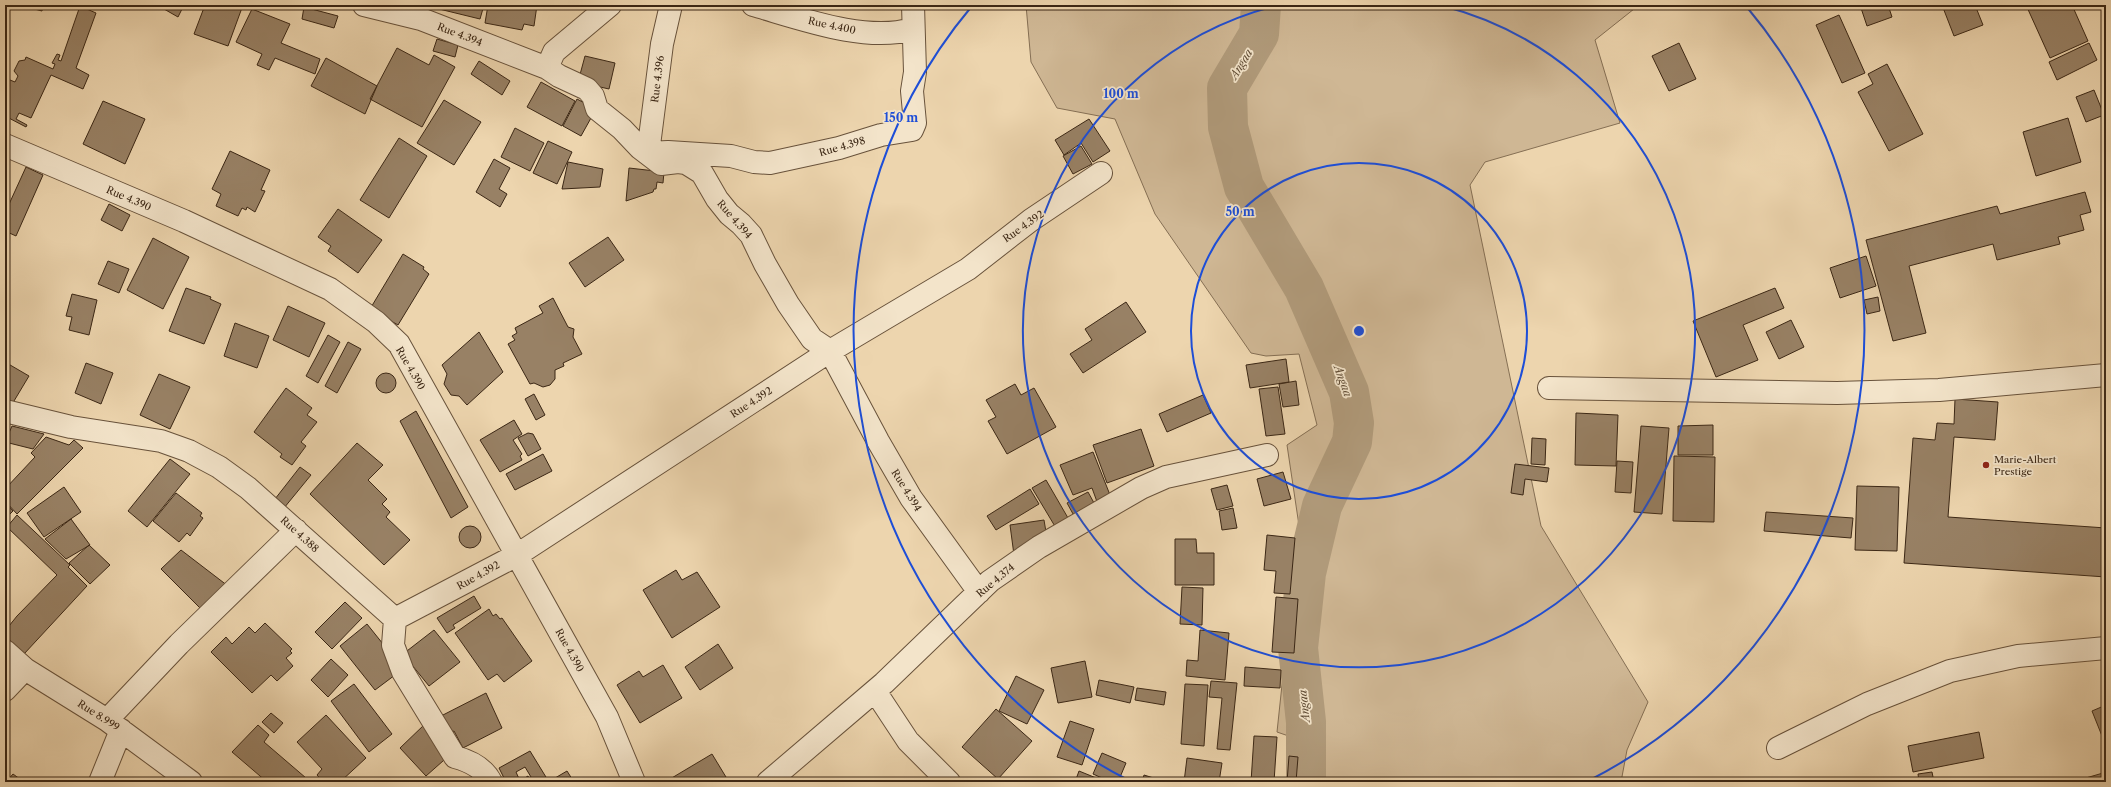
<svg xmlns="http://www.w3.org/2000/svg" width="2111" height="787" font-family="'Libre Caslon Text',serif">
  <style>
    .green { fill: #cfb794; stroke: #856f54 }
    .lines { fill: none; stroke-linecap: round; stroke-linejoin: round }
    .river { stroke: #b09a7a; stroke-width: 40 }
    .building { fill: #988165; stroke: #3b2715 }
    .minor-casing { stroke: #68523b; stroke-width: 24 }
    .minor { stroke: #f3e4ca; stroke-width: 22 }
    .ring { fill: none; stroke: #1d4ed8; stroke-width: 2 }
    .poi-dot { fill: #8f2418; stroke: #f3e4ca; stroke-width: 1.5 }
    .labels { text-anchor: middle; stroke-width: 3.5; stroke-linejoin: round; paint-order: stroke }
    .street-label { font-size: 10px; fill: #3b2715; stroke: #f3e4ca }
    .poi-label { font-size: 10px; fill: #3b2715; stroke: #f3e4ca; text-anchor: start }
    .water-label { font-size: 11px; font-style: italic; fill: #5e4a33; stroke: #f3e4ca }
    .centre { fill: #1d4ed8; stroke: #f3e4ca; stroke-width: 2 }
    .ring-label { font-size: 12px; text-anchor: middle; font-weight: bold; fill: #1d4ed8; stroke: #f3e4ca; stroke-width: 3.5; stroke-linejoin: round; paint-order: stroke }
  </style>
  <rect width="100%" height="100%" fill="#edd5ae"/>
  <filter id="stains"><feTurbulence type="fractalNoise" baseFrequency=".005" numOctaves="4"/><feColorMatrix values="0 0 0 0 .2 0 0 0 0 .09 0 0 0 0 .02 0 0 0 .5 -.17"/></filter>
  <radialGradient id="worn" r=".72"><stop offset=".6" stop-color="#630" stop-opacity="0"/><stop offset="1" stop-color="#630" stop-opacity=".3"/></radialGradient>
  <path class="green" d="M1026 5H1639L1595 40 1620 123 1485 162 1470 185 1541 526 1648 702 1627 750 1621 782H1296L1303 741 1277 732 1286 647 1304 559 1287 445 1317 425 1299 354 1266 356 1251 353 1155 214 1115 119 1057 108 1031 62Z"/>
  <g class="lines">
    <path class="river" d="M1261 5 1259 34 1227 88 1228 127 1244 187 1304 288 1349 392 1354 423 1352 442 1322 506 1306 573 1298 648 1306 722V782"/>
  </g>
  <path class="building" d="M19 5H43L42 11Z
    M157 5H184L178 17Z
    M205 5H243L228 46 194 34Z
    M436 5H484L480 19 435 8Z
    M488 5H537L534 26 524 24 522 30 485 23Z
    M1860 5H1888L1892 17 1867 26Z
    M1942 5H1975L1983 25 1954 36Z
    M2026 5H2072L2088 41 2050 58Z
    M80 6 96 13 76 68 89 75 83 89 51 75 31 118 19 113 16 119 27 125 26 127 5 116V78L15 82 18 76 14 71 19 61 25 60 26 57 53 69 55 64 52 63 57 54 60 55 58 60 61 61Z
    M304 7 338 16 334 28 302 19Z
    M252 9 290 24 281 43 320 59 315 74 275 58 269 70 257 65 262 54 236 42Z
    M1839 15 1865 73 1842 83 1816 25Z
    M437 39 458 45 455 57 433 51Z
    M1679 43 1696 79 1669 91 1652 56Z
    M2089 43 2097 60 2057 80 2049 62Z
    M397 48 429 65 434 55 455 67 422 127 370 99Z
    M585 56 615 63 609 89 578 82Z
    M326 58 377 86 365 114 311 86Z
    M479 61 510 81 502 95 471 74Z
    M1887 64 1923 134 1889 151 1858 92 1873 84 1868 74Z
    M541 82 575 101 562 126 527 107Z
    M2094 90 2104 115 2086 122 2076 97Z
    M577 99 596 109 581 136 563 126Z
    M444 100 481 122 454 165 417 143Z
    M103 101 145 119 125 164 83 144Z
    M2068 118 2081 162 2036 176 2023 132Z
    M1089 119 1110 151 1093 162 1081 143 1064 155 1055 140Z
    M515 128 544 143 530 171 501 157Z
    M399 138 427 156 389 218 360 200Z
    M548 141 572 152 557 184 533 173Z
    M1081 146 1092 164 1073 174 1063 156Z
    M230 151 270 170 261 190 265 191 255 212 247 207 246 210 242 208 238 216 216 206 221 194 212 189Z
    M494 159 510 168 499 189 507 194 500 207 476 192Z
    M568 162 603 169 600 187 562 189Z
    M26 167 43 175 16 236 5 231V213Z
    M629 168 664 172 663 183 657 182 656 189H654L653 192 626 201Z
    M2085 192 2091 212 2080 215 2084 230 2058 237 2060 244 1997 260 1993 244 1909 266 1926 333 1893 341 1866 240 1997 206 2000 214Z
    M109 204 130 215 122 231 101 220Z
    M338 209 382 240 358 273 328 251 331 246 318 237Z
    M608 237 624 260 585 287 569 263Z
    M153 238 189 257 163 309 127 290Z
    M403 254 424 267 423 269 429 274 398 325 370 309Z
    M1866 256 1876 286 1840 298 1830 268Z
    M108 261 129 269 119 293 98 284Z
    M186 288 211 297 210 299 221 304 204 344 169 331Z
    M1775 288 1784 308 1743 325 1758 360 1716 377 1693 321Z
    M72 294 97 300 89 335 69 330 72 317 66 316Z
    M1878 297 1880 311 1867 314 1864 300Z
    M553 298 568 327 574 329 573 337 582 354 563 363 564 366 555 370V379L550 385 543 387 534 383 530 384 508 344 515 340 512 336 517 333 515 328 543 313 539 306Z
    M1126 302 1146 332 1083 373 1070 354 1092 340 1085 329Z
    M288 306 325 323 309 357 273 340Z
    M1791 320 1804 347 1779 359 1766 332Z
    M235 323 269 336 257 368 224 356Z
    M479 332 503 372 467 405 459 396 451 395 444 384 447 374 442 365Z
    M328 335 340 342 318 383 306 376Z
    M348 342 361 349 337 393 325 386Z
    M1286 359 1289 382 1250 388 1246 365Z
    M5 362 29 376 11 406 5 402Z
    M86 363 113 373 101 404 75 393Z
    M376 383a10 10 0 1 1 20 0a10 10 0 1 1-20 0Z
    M159 374 190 387 170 429 140 415Z
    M1296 381 1299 405 1283 407 1279 384Z
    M1015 384 1021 395 1034 388 1056 427 1007 454 988 421 996 417 986 400Z
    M1278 387 1285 434 1266 436 1259 389Z
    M286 388 312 408 307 415 317 422 301 442 306 446 292 465 280 457 282 454 254 432Z
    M534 394 545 415 536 420 525 399Z
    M1203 395 1211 413 1167 432 1159 414Z
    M1955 399 1998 402 1995 440 1954 437 1948 517 2106 528V577L1904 563 1913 438 1935 440 1937 423 1954 424Z
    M416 411 468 507 451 518 400 421Z
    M1576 413 1618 415 1616 466 1575 465Z
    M514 420 522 434 513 440 522 454 520 456 522 460 500 472 480 440Z
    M1713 425V455H1678V426Z
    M12 426 44 434 33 449 5 442Z
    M1641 426 1669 428 1662 514 1634 512Z
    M1141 429 1154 466 1107 483 1093 445Z
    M528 433 533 434 541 449 528 456 518 438Z
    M46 437 69 445 74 440 83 448 17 514 5 501V489L35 457 31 453Z
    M1532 438 1546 439 1545 465 1531 464Z
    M357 443 383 465 368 480 387 499 382 504 390 512 386 517 410 540 384 565 310 494Z
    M1093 452 1114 505 1100 510 1092 488 1073 495 1060 465Z
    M543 454 552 471 515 490 506 474Z
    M1674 456 1715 457 1714 522 1673 521Z
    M170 459 190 474 147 527 128 511Z
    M1617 461 1633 462 1631 493 1615 492Z
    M1515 464 1549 468 1547 482 1525 479 1523 495 1511 493Z
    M300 467 311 475 284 508 275 499Z
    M1283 472 1291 499 1264 506 1257 479Z
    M1046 480 1075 530 1062 538 1032 488Z
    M1227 485 1233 506 1217 510 1211 489Z
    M1857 486 1899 487 1897 551 1855 550Z
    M64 487 81 512 44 537 27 513Z
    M1030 489 1039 504 996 530 987 516Z
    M1088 492 1099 512 1078 523 1067 503Z
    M176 493 202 513 200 516 203 518 190 536 187 533 179 542 153 521Z
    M5 502 13 511 5 519Z
    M1233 508 1237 528 1222 530 1219 511Z
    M1766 512 1853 518 1851 538 1764 531Z
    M17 515 70 565 68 567 87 586 24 654 5 636V631L17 616 57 575 7 527Z
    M71 519 90 545 66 559 45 539Z
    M1044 520 1049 550 1014 555 1010 525Z
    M459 537a11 11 0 1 1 22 0a11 11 0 1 1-22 0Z
    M1267 535 1295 538 1290 594 1274 593 1276 571 1264 570Z
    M1175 539H1196L1197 553H1214V585H1175Z
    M89 545 110 565 90 584 69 563Z
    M181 550 228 586 204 612 161 569Z
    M676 570 682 580 697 572 720 607 672 638 643 590Z
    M1182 587 1203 588 1202 625 1180 624Z
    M474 596 481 608 453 625 455 628 447 633 437 618Z
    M1276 597 1298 599 1294 653 1272 652Z
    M345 602 362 618 332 649 315 632Z
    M489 609 493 616 496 614 500 619 502 618 532 661 504 682 497 674 488 680 455 633Z
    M265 623 292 649 290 651 292 653 286 658 293 666 277 681 271 675 252 693 211 652 226 637 232 644 249 627 255 633Z
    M367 624 403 669 375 690 340 646Z
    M434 630 460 662 429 686 403 654Z
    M1200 630 1229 633 1225 680 1186 676 1187 660 1198 661Z
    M718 644 733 668 700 690 685 667Z
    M331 659 348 675 328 697 311 680Z
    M1085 661 1092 697 1058 703 1051 668Z
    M663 665 682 698 640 723 617 685 639 671 643 677Z
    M1245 667 1281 670 1280 688 1244 686Z
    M1016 676 1044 690 1027 724 999 711Z
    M1099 680 1134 687 1130 703 1096 695Z
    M1211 681 1237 683 1230 750 1217 749 1222 698 1209 697Z
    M354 684 392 734 369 752 331 701Z
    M1185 684 1208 685 1204 746 1181 744Z
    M1137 688 1166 692 1164 705 1135 700Z
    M486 693 502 728 463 748 454 731 450 733 441 716Z
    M2106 705V746L2092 711Z
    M996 709 1032 741 998 779 962 747Z
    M271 713 283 723 274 733 262 722Z
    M326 715 366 758 340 782H323L317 775 322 769 297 742Z
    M1070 721 1094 729 1082 765 1057 757Z
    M425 724 452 753 426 776 400 748Z
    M258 725 269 735 264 742 306 778 302 782H267L232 752Z
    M1979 732 1984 758 1913 772 1908 746Z
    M1254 736 1277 737 1274 782H1251Z
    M530 751 549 782H534L525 767 516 772 520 781 528 776 531 782H506L499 768Z
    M1102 753 1126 763 1118 782H1111L1093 774Z
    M712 754 729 782H665Z
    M1289 756 1298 757 1296 782H1287Z
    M1187 758 1222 763 1219 782H1184Z
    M567 771 574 782H551L550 781Z
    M1079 771 1106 782H1075Z
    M1932 772 1934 782H1919L1918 774Z
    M2103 773 2105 782H2072Z
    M13 774 24 782H6Z
    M1144 775 1160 780V782H1142Z"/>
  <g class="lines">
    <defs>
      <path id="minor" d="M364 5 421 19 547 68 559 76 587 89 593 96 597 109 622 129 640 148 661 164 678 162 686 163 702 173 717 199 729 214 741 224 751 235 765 264 788 304 812 339 830 351 878 441 911 498 979 592
        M671 5 662 44 648 153 668 152 731 156 754 162 770 163 839 148 881 135 912 130 915 123 912 91 915 72 913 5
        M753 5C799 18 866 43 912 29
        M547 68 554 52 610 5
        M5 145 184 221 330 289 376 322 399 344 607 717 634 782
        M1549 388 1837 393 1939 390 2106 375
        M5 411 71 427 161 441 189 451 219 467 248 488 395 619 393 645 403 672 455 757C470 761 484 768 491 782
        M395 619 517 555 830 351 968 269 1031 220 1101 173
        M5 651 25 669 107 720 191 782
        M5 690 25 669
        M875 691 908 741 949 782
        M107 720 179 644 296 530
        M1778 748 1867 704 1950 671 2018 656 2106 648
        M100 782 121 730
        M768 782 884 683 990 581 1039 547 1141 488 1166 477 1267 455"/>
    </defs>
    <use href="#minor" class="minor-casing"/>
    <use href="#minor" class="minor"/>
  </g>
  <g class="ring">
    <circle cx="1359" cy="331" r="168"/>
    <path d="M1443 6A336 336 0 1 1 1275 6"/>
    <path d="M1130 781A505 505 0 0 1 972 6M1746 6A505 505 0 0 1 1588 781"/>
  </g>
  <circle class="poi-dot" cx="1986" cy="465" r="4"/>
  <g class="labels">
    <g class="street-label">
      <text transform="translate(832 25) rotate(12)" y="4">Rue 4.400</text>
      <text transform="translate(460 34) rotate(21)" y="4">Rue 4.394</text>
      <text transform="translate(657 79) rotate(-83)" y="4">Rue 4.396</text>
      <text transform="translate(842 146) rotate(-16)" y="4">Rue 4.398</text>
      <text transform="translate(129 198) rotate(23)" y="4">Rue 4.390</text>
      <text transform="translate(735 219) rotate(49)" y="4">Rue 4.394</text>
      <text transform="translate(1023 226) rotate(-35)" y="4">Rue 4.392</text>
      <text transform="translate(411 368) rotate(60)" y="4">Rue 4.390</text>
      <text transform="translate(751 402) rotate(-33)" y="4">Rue 4.392</text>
      <text transform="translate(907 490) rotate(58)" y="4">Rue 4.394</text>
      <text transform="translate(300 534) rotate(42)" y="4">Rue 4.388</text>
      <text transform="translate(478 575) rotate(-29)" y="4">Rue 4.392</text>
      <text transform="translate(995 580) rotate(-40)" y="4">Rue 4.374</text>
      <text transform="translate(570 650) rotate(61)" y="4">Rue 4.390</text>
      <text transform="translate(99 715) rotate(33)" y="4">Rue 8.999</text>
    </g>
    <g class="poi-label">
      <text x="1994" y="463">Marie-Albert<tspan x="1994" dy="12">Prestige</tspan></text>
    </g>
    <g class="water-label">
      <text transform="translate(1241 64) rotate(-59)" y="4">Angaa</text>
      <text transform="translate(1343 381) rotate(70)" y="4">Angaa</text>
      <text transform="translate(1304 706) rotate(-96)" y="4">Angaa</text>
    </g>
  </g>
  <circle cx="1359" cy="331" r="6" class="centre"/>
  <g class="ring-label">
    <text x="1121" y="98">100 m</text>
    <text x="901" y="122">150 m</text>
    <text x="1240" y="216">50 m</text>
  </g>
  <rect width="2111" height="787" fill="none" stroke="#edd5ae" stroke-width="20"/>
  <rect x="6" y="6" width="2099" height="775" fill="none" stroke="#3b2715" stroke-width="2"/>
  <rect x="10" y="10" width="2091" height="767" fill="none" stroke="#3b2715"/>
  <rect width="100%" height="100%" filter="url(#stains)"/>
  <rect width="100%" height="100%" fill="url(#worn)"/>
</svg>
